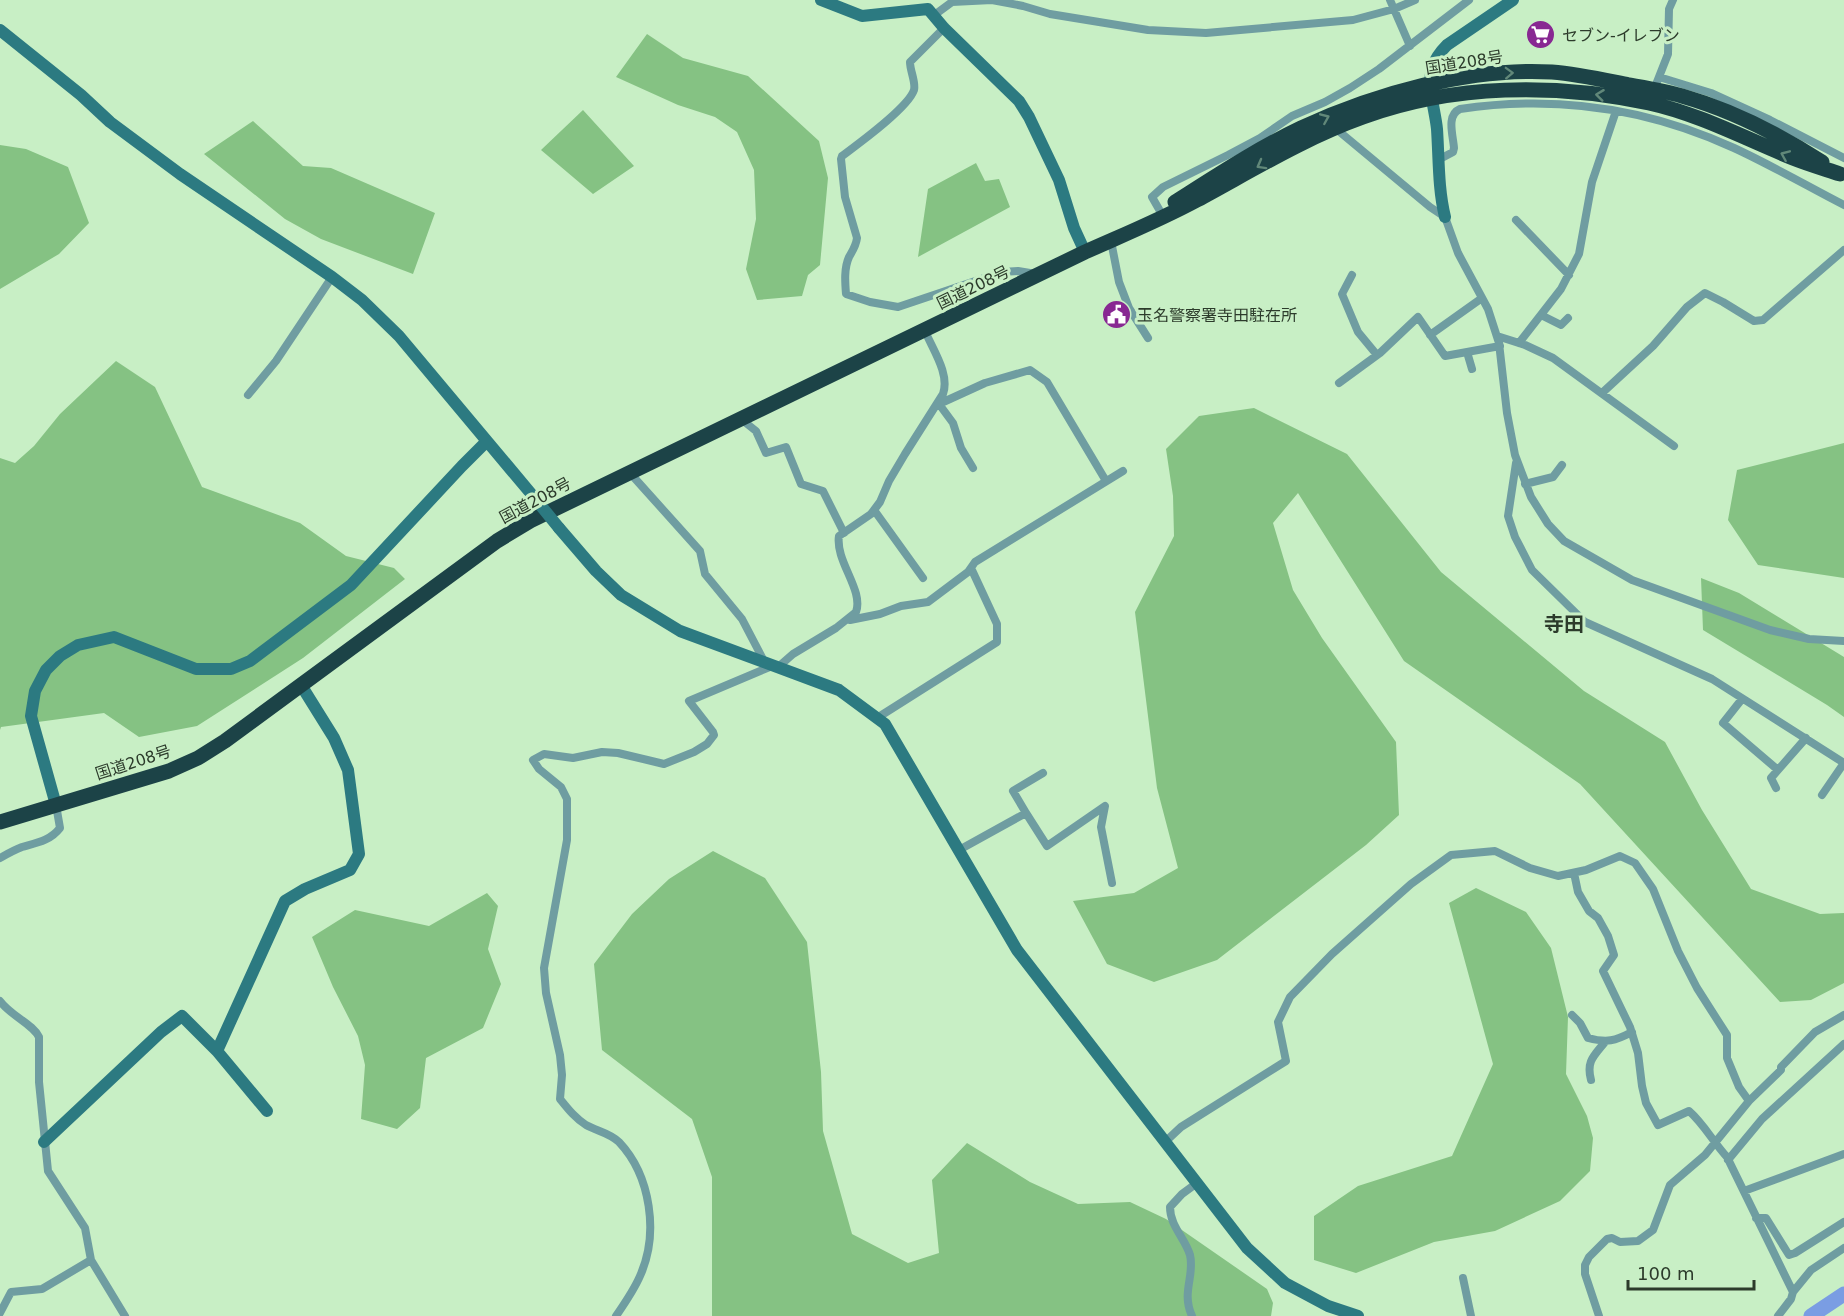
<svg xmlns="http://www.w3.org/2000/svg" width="1844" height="1316" font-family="'DejaVu Sans','Noto Sans JP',sans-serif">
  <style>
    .green { fill: #85c283 }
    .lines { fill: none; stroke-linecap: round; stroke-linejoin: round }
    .river { stroke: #7a9de3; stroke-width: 15 }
    .street { stroke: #6f9da1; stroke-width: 8 }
    .secondary { stroke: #2c7a81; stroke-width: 12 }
    .highway { stroke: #1c4347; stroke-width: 15 }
    .secondary-bridge { stroke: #2c7a81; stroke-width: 12 }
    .oneway { stroke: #618879 }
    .labels { text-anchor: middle; stroke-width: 6; stroke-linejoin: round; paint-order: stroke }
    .poi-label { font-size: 16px; fill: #2c3b2b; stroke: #c8efc5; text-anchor: start }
    .street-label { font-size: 16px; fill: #2c3b2b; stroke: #c8efc5 }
    .quarter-label { font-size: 20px; font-weight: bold; fill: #2c3b2b; stroke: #c8efc5 }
  </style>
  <rect width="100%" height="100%" fill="#c8efc5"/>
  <path class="green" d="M647 34 683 58 748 76 819 141 828 178 820 265 808 275 802 296 757 300 746 269 756 219 754 170 737 132 715 117 678 105 616 77Z
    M583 110 634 166 593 194 541 150Z
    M253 121 303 166 331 168 435 213 413 274 321 239 285 219 204 154Z
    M0 145 26 149 68 167 89 223 59 254 0 289Z
    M976 163 985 181 999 179 1010 207 918 257 928 189Z
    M116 361 155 387 202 487 300 523 346 556 394 568 405 579 303 658 197 726 139 737 104 713 1 727 0 730V458L15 463 34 446 60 414Z
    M1254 408 1347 454 1441 572 1584 691 1665 742 1702 810 1751 889 1820 914 1844 913V983L1811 1000 1780 1002 1580 784 1404 661 1298 493 1273 523 1293 590 1322 638 1396 742 1399 815 1366 845 1217 960 1154 982 1107 964 1073 901 1134 893 1178 868 1157 788 1135 612 1174 536 1173 496 1166 449 1199 416Z
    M1844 443V578L1758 565 1728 520 1737 470Z
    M1701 578 1739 593 1844 657V717L1827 705 1703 630Z
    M713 851 765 878 807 942 821 1072 823 1131 852 1234 908 1263 939 1253 932 1180 967 1143 1030 1182 1078 1204 1130 1202 1166 1219 1267 1289 1273 1303 1271 1316H712V1177L692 1119 602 1050 594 964 632 914 669 879Z
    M1476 888 1526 912 1551 948 1568 1017 1566 1074 1587 1116 1593 1138 1590 1171 1560 1201 1495 1231 1434 1242 1356 1273 1314 1260V1216L1358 1186 1452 1156 1493 1064 1449 903Z
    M487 893 498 906 488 949 501 984 483 1028 426 1058 420 1108 397 1129 361 1119 365 1065 358 1036 333 987 312 937 355 910 429 926Z"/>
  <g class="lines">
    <path class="river" d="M1811 1316 1844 1294"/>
    <path class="street" d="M1390 0 1410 46
      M933 16 952 2 992 0 1023 6 1050 14 1148 30 1206 33 1353 20 1394 9 1415 0
      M944 28 910 62C910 71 916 82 914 90 908 108 858 144 842 156L841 159 845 197 857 238C856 246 853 250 849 257 844 268 845 282 846 294L870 302 898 307 1002 272 1018 271 1036 274
      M1659 77 1711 93 1770 120 1844 158
      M1657 82 1668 54 1669 9 1673 0
      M1335 128 1430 207 1445 217 1458 253 1488 309 1499 343 1507 413 1515 455 1531 497 1548 524 1564 541 1632 580 1770 630 1809 639 1844 641
      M1438 160 1453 152 1454 148C1453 135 1446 115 1460 109 1554 95 1647 108 1734 148 1771 165 1807 186 1844 205
      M1160 211 1152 197 1163 187 1228 155 1260 138 1292 116 1325 102 1350 88 1379 69 1469 0
      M1516 220 1569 275
      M1111 241 1119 282 1129 308 1148 338
      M1352 275 1342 294 1358 332 1377 355
      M1541 315 1561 325 1568 318
      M1430 335 1482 298
      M1497 336 1525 345 1553 358 1674 446
      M1519 343 1561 289 1579 254 1592 182 1616 111
      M1467 352 1472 369
      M1339 383 1380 353 1418 317 1445 356 1500 346
      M1602 393 1653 346 1687 307 1705 293 1723 302 1754 321 1763 320 1844 250
      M248 395 276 361 332 277
      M741 419 756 431 766 453 786 447 801 484 823 491 844 533
      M1516 463 1508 516 1515 537 1532 570 1585 622 1712 679 1844 763 1822 795
      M973 468 961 448 953 423 939 404 985 383 1030 370 1047 382 1106 481
      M630 473 700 551 705 574 742 619 765 663
      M1525 484 1553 477 1562 465
      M874 510 923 578
      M850 620 880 614 901 606 928 602 968 572 975 562 1123 471
      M777 668 793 654 836 628 856 612C864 590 835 561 839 536L871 514 880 502 889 481 905 454 943 394C950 374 933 350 925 331
      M1742 699 1723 723 1778 770
      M877 718 997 642V624L971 568
      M1776 788 1771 778 1806 738
      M1026 813 1013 791 1043 773
      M959 850 1026 813 1047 846 1105 806 1101 827 1112 883
      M0 858C7 854 14 850 22 847 36 843 50 841 60 828L56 805
      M1574 873 1578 892 1589 911 1598 918 1608 936 1614 955 1603 971 1630 1027 1638 1053 1642 1086 1646 1103 1658 1125 1689 1111C1704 1124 1713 1142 1727 1157L1793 1292 1791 1299 1778 1316
      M0 1001C11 1016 33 1024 39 1037V1082L48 1171 85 1228 91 1260 125 1316
      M1572 1015 1580 1023 1588 1038C1607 1043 1615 1041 1632 1032
      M1591 1080C1586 1061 1594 1056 1605 1042
      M1165 1142 1181 1127 1286 1061 1278 1022 1290 997 1332 954 1411 884 1451 855 1495 851 1530 868 1558 876 1586 870 1620 856 1635 863 1653 889 1678 951 1697 988 1727 1035V1058L1739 1087 1749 1101
      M1728 1160 1762 1119 1844 1044
      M1744 1191 1844 1154
      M1756 1218H1766L1789 1255 1795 1253 1844 1222
      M1463 1278 1471 1316
      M1793 1292 1811 1270 1844 1248
      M0 1313 11 1292 42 1289 91 1260
      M616 1316C625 1303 634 1290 640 1276 659 1234 651 1176 619 1142 610 1133 597 1131 586 1125 575 1118 568 1109 560 1099L562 1075 560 1055 546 993 544 968 567 840V799L561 787 539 769 533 760 544 754 573 758 602 752 618 753 664 764 694 752 707 744 714 735 713 732 689 701 772 666
      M1192 1316C1181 1292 1195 1276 1190 1255 1185 1238 1170 1226 1170 1207L1182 1194 1197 1183
      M1599 1316 1585 1274V1265L1589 1257 1607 1239 1612 1238 1620 1242 1638 1241 1653 1230 1670 1185 1705 1155 1749 1101 1781 1070V1067L1815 1032 1844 1015"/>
    <path class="secondary" d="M821 0 862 16 928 9 944 28 1019 101 1029 117 1059 180 1074 228 1085 252
      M0 30 81 95 110 122 180 174 332 277 362 300 399 336 533 496
      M1445 217C1438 188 1439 159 1437 129 1435 109 1427 88 1432 68 1435 59 1440 52 1447 45L1513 0
      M559 528 596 571 621 595 680 631 839 690 885 724 1017 950 1247 1248 1285 1283 1328 1306 1358 1316
      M56 805 31 716 35 691 46 670 60 656 78 645 114 637 196 669H231L250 661 351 585 462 466 486 442
      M217 1051 285 901 305 889 350 870 359 854 348 770 334 738 301 685
      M44 1142 161 1032 182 1016 217 1051 267 1111"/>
    <path class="highway" d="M1175 202C1216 176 1257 149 1301 128 1375 94 1469 67 1552 72 1578 74 1604 80 1629 85 1646 88 1665 91 1682 96 1731 110 1780 135 1822 162
      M0 822 169 771 198 758 225 741 497 541 530 521 1085 252C1123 235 1160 220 1197 200 1251 171 1304 138 1363 117 1454 84 1555 83 1649 103 1699 114 1746 139 1793 158 1808 164 1825 169 1840 174"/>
    <path class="secondary-bridge" d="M533 496 559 528"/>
  </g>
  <defs><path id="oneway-chevron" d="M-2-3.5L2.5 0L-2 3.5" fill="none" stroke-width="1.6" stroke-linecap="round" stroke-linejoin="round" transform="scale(1.5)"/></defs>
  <g class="oneway">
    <use href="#oneway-chevron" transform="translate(1509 73) rotate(-2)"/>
    <use href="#oneway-chevron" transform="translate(1600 95) rotate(-173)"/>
    <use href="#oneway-chevron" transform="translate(1325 118) rotate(-23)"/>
    <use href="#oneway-chevron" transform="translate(1785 155) rotate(-157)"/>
    <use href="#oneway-chevron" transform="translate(1261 165) rotate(151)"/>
  </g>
  <defs>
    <symbol id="supermarket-disc" viewBox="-11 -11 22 22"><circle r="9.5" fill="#882892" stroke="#c8efc5"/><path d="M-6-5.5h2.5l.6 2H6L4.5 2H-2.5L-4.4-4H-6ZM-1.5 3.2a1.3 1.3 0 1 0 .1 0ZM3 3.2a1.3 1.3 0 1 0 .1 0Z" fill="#fff"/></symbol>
    <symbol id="civic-disc" viewBox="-11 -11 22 22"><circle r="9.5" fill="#882892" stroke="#c8efc5"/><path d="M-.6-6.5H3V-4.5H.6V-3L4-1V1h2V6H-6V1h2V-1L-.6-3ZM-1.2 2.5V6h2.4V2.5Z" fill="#fff"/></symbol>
  </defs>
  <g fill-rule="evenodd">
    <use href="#supermarket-disc" x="1524" y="18" width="33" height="33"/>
    <use href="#civic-disc" x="1100" y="298" width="33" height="33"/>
  </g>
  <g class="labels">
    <g class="poi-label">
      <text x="1562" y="41">セブン-イレブン</text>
      <text x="1137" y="321">玉名警察署寺田駐在所</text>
    </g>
    <g class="street-label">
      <text transform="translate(1464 62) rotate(-9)" y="6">国道208号</text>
      <text transform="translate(973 287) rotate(-26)" y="6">国道208号</text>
      <text transform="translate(535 500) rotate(-28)" y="6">国道208号</text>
      <text transform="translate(133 762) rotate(-18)" y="6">国道208号</text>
    </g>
    <g class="quarter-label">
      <text x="1564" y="631">寺田</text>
    </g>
  </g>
  <path d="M1628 1280v9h126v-9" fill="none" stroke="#2c3b2b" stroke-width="3"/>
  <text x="1637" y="1280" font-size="18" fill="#2c3b2b" stroke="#c8efc5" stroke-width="4.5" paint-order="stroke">100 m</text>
</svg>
